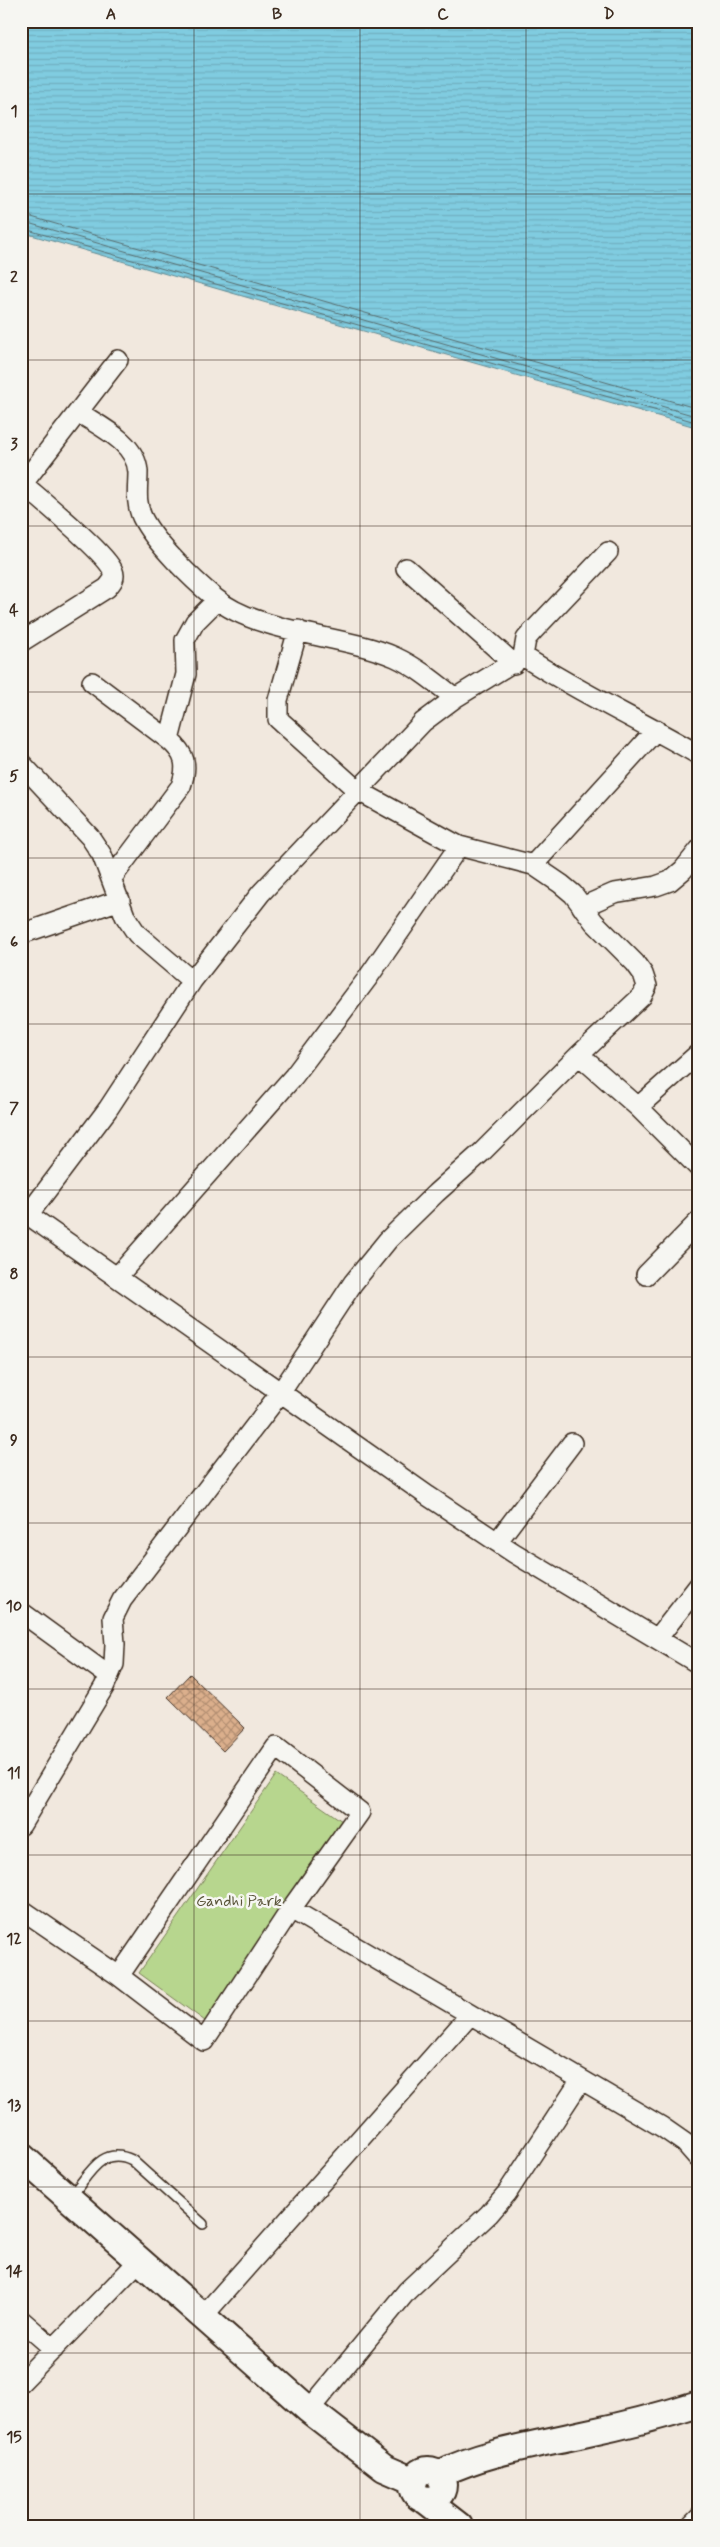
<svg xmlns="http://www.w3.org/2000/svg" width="720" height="2547" font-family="Mynerve,sans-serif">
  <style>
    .park { fill: #b7d68e; stroke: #798056 }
    .water { fill: url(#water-rules); stroke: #648b92 }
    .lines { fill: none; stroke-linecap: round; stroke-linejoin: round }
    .shore { stroke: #576b6c; stroke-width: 1 }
    .building { fill: url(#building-cross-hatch); stroke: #3b2a1e }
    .lane-casing { stroke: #3b2a1e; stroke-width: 12 }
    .street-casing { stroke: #3b2a1e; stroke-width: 22 }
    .secondary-casing { stroke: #3b2a1e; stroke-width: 30 }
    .lane { stroke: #f6f6f2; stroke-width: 9 }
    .street { stroke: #f6f6f2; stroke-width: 19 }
    .secondary { stroke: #f6f6f2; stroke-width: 26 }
    .grid { fill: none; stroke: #3b2a1e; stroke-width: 1; stroke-opacity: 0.55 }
    .labels { text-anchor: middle; stroke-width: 5; stroke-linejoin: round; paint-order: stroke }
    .park-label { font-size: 16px; fill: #5a553a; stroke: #f6f6f2 }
    .neatline { fill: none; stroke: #3b2a1e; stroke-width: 2 }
    .grid-label { font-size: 16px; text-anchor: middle; font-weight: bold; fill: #3b2a1e }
  </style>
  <defs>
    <pattern id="water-rules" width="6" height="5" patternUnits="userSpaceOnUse" patternTransform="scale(1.25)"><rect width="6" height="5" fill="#80cce0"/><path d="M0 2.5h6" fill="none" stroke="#70afc0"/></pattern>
    <pattern id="building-cross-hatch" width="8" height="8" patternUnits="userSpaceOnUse" patternTransform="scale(1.25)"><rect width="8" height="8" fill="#dbaf8c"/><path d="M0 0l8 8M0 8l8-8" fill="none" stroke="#b38f72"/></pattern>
  </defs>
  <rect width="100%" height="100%" fill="#f1e8de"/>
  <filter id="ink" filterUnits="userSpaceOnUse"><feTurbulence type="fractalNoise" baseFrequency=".02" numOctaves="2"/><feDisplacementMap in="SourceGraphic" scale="10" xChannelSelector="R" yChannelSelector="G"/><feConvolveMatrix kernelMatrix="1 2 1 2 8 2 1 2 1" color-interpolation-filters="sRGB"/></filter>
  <g filter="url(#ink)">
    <path class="park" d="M276 1775 342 1821 205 2021 139 1973Z"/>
    <path class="water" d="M21 21H699V428L21 232Z"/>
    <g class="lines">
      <path class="shore" d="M21 214 699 409
        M21 221 699 417
        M21 228 699 423"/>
    </g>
    <path class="building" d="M190 1674 245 1728 223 1751 168 1697Z"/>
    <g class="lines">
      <defs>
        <path id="lane" d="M71 2196C89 2175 101 2145 132 2160L203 2224"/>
        <path id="street" d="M78 412C99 426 136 442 138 472 138 487 135 502 142 517 154 542 193 580 215 598 259 634 342 634 395 657 417 667 436 683 455 698
          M21 486 118 360
          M406 568 514 664
          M298 630 278 700V719L357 790 459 846
          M21 642 107 588C112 582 116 578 113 571 107 554 40 499 23 484
          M523 656 526 639 533 631 608 552
          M92 682 169 740C186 754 188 766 181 786L112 878
          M169 740 186 674 185 640 195 622 217 600
          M21 763 90 837 102 855 125 916 137 934 192 981
          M533 865 656 730
          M582 907 614 893 656 886 670 881 683 870 699 850
          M21 934 120 900
          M579 1055 638 1107 699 1168
          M638 1107 699 1053
          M21 1210 428 1496 514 1553 699 1664
          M28 1215 108 1109 192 981 261 893 423 722 455 698 523 656C580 693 641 721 699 755
          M646 1275 699 1221
          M497 1542 572 1443
          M21 1612 109 1676
          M657 1639 699 1585
          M276 1747 360 1812 291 1909 204 2041 119 1976Z
          M21 1825 104 1687 114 1664 115 1644 113 1618 122 1600 281 1392 353 1283 388 1240 436 1193 482 1152 579 1055 642 996 647 986 643 974 635 963 594 922 573 894 561 884 533 865 459 846 367 979 294 1076 117 1277
          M21 1909 119 1976
          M291 1909 662 2127 685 2143 699 2159
          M203 2316 470 2015
          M21 2320 54 2349
          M21 2382 139 2261
          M309 2410 407 2291 489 2214 507 2193 581 2080
          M691 2526 699 2518"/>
        <path id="secondary" d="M21 2156 309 2410 384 2468 414 2481
          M413 2485a15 15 0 1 1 30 0a15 15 0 1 1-30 0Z
          M439 2474C485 2452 534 2445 583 2434 622 2426 661 2416 699 2404
          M424 2499 459 2526"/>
      </defs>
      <use href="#lane" class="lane-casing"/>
      <use href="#street" class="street-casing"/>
      <use href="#secondary" class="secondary-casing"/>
      <use href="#lane" class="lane"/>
      <use href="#street" class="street"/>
      <use href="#secondary" class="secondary"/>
    </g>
  </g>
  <path class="grid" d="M194 21V2526M360 21V2526M526 21V2526M21 194H699M21 360H699M21 526H699M21 692H699M21 858H699M21 1024H699M21 1190H699M21 1357H699M21 1523H699M21 1689H699M21 1855H699M21 2021H699M21 2187H699M21 2353H699"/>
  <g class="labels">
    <g class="park-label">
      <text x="239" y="1906">Gandhi Park</text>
    </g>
  </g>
  <rect width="720" height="2547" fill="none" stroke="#f6f6f2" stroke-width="55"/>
  <rect x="28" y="28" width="664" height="2492" class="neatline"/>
  <g class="grid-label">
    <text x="111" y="19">A</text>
    <text x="277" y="19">B</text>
    <text x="443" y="19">C</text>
    <text x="609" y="19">D</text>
    <text x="14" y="116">1</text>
    <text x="14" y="282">2</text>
    <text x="14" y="449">3</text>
    <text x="14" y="615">4</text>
    <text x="14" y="781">5</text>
    <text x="14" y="947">6</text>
    <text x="14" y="1113">7</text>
    <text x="14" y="1279">8</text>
    <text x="14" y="1445">9</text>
    <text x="14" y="1611">10</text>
    <text x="14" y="1778">11</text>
    <text x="14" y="1944">12</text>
    <text x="14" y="2110">13</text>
    <text x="14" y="2276">14</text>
    <text x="14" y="2442">15</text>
  </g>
</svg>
